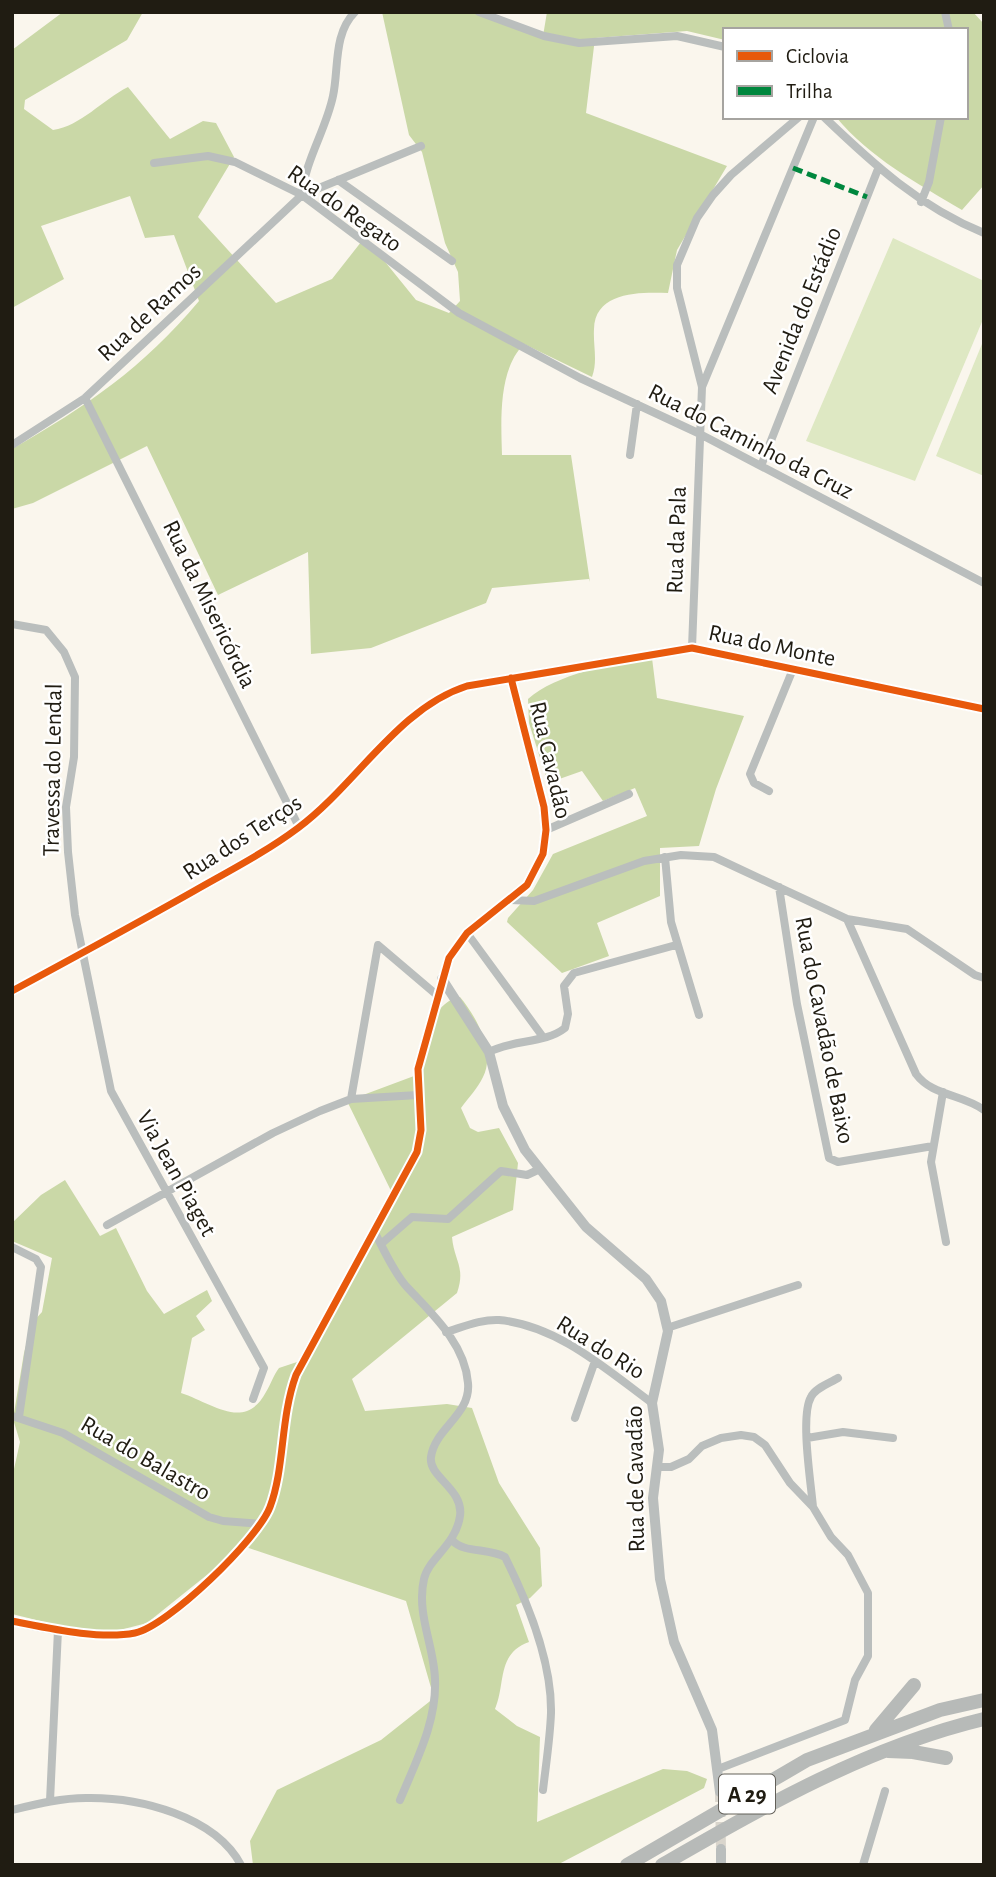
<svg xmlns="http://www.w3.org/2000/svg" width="996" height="1877" font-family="'Alegreya Sans',sans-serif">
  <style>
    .green { fill: #dee8c3 }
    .forest { fill: #cad8a7 }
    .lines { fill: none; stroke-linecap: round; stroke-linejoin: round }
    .tertiary-tunnel { stroke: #d9d5cc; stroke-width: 10; stroke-dasharray: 10 5; stroke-linecap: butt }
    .minor { stroke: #babebd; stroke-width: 8 }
    .tertiary { stroke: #babebd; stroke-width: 10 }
    .motorway { stroke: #b7bab8; stroke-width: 14 }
    .quiet { stroke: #00873e; stroke-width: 5; stroke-dasharray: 10 5; stroke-linecap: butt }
    .cycleway-casing { stroke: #fff; stroke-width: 11 }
    .cycleway { stroke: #e8590c; stroke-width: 7 }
    .labels { text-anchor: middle; stroke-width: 5; stroke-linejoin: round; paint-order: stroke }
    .shield { fill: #fff; stroke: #636059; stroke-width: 2 }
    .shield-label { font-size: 23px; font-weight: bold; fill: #201c12 }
    .street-label { font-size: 24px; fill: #201c12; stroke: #fff }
  </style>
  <rect width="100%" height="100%" fill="#faf6ed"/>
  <path class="green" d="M893 238 984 281V317L915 481 806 441Z
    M984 339V476L936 456Z"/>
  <path class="forest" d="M63 12H143L127 40 25 100 24 109 53 130C81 126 102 100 128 87L170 139 203 121 216 123 234 157 198 217 276 303 332 279 365 237 416 300 449 313 460 301 458 272 445 243 422 152 409 135 382 12H480L543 36 547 12H973L984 24V185L962 210C917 183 870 158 836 117H966V30H725V40L687 31 595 38 586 113 727 166 677 250 668 293C641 292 595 291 594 329 593 346 598 361 592 377L524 344C498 370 501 420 502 455H571L590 582 589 579 492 588 486 603 371 648 311 654 308 552 218 595 147 446 33 503 12 509V449C87 406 143 368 199 301L174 235 145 238 130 196 41 226 64 279 12 308V50Z
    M652 658 657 698 744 716 716 789 699 846 660 848V896L597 923 609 956 562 973 507 922 508 918 533 890 553 854 647 816 635 788 603 801 582 771 548 783 529 723 528 699C556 674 614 663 652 658Z
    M460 997C476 1016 496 1052 483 1077 478 1088 468 1098 461 1108L470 1128 478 1132 499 1128 518 1163 513 1210 452 1237C454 1261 466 1267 457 1293L352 1379 365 1411 447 1404 472 1408 499 1483 540 1548 542 1586 530 1598 516 1605 529 1642C496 1654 506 1684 495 1709L517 1726 540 1737 537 1822 663 1769 687 1771 707 1779 704 1788 557 1865H253L250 1841 277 1790 381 1740 434 1698 406 1601 243 1546 147 1623 120 1630H77L12 1614V1478L20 1442 13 1419 24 1353 32 1323 42 1312 52 1258 12 1241V1223L41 1195 65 1180 100 1236 116 1228 147 1291 164 1314 207 1290 212 1301 196 1316 205 1330 192 1338 181 1393C212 1403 245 1432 266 1392 271 1384 273 1376 279 1368L309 1358 395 1199 347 1101 414 1076C423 1051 430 1001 460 997Z"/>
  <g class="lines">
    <path class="tertiary-tunnel" d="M720 1792 721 1849"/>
    <path class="minor" d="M479 12 544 36 579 43 677 36 725 47
      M945 12 949 30
      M824 117C873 164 920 207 984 233
      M154 163 208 156 235 162 302 195 459 313 580 378 698 433 984 583
      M338 180 452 261
      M302 195C305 160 326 130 333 96 339 68 333 34 355 12
      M921 202 929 182 941 117
      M702 387 814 117
      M85 398 299 827
      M12 445 85 398 302 195 421 146
      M630 455 637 404
      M761 466 878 169
      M12 624 46 630 64 652 75 677 74 757 66 807 68 852 75 915 111 1091 264 1368 253 1399
      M692 648 702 387 677 288V265L697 218 713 195 731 175 799 117
      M769 791 754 783 750 774 793 669
      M546 830 629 794
      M665 857 671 922 699 1015
      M779 887 797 1004 829 1158 838 1162 933 1146
      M511 900 534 901 644 861 681 855 714 857 847 919 907 929 975 975 984 978
      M847 919 916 1074C932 1096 962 1094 984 1110
      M467 933 543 1037
      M489 1052C513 1039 545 1044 565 1028L568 1014 564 986 574 973 676 945
      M943 1092 931 1162 946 1242
      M351 1099 378 945 438 996
      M107 1225 273 1133 320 1111 351 1099 418 1095
      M374 1231C384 1250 393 1271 406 1286 431 1313 465 1343 468 1383 471 1415 435 1428 431 1457 428 1477 464 1489 460 1516 456 1545 428 1559 424 1579 416 1613 434 1646 435 1679 437 1722 416 1761 400 1800
      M381 1244 412 1217 448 1219 501 1171 527 1175 540 1169
      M12 1247 36 1259 41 1267 19 1417
      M667 1328 798 1285
      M446 1332C463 1327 482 1319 499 1320 557 1325 607 1370 652 1403
      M12 1416 63 1433 209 1517 223 1521 261 1524
      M575 1418 595 1361
      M807 1438 843 1432 893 1438
      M657 1467H671L689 1459 702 1446 721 1438 741 1435 754 1437 765 1445 790 1483 813 1507 831 1537 848 1555 868 1593V1656L855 1680 845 1720 718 1769
      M813 1507C811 1483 800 1416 811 1397 815 1388 830 1383 838 1378
      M453 1541C464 1553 489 1548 505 1557 528 1603 552 1661 551 1713 550 1739 546 1764 543 1790
      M50 1801 58 1630
      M12 1810C37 1804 61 1798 86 1798 139 1797 215 1816 241 1865
      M863 1865 885 1791"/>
    <path class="tertiary" d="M442 979 489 1052 503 1106 525 1150 586 1227 646 1279 661 1301 668 1331 652 1403 659 1450 653 1498 660 1579 674 1642 712 1730 720 1792
      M12 991C73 958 134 925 194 891 229 871 266 852 298 828 356 785 398 708 467 686L692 648 984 709
      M12 1621C48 1628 99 1640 135 1633 168 1626 258 1539 270 1507 285 1467 280 1419 296 1375L417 1152 421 1130 418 1069 449 958 467 933 527 885 543 854 546 830 544 807 511 678
      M721 1865V1849"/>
    <path class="motorway" d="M876 1730 914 1685
      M888 1751 913 1752 946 1758
      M627 1865 807 1760 940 1710 984 1700
      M662 1865C765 1806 867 1747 984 1719"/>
    <path class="quiet" d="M793 168 867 197"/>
    <defs>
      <path id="cycleway" d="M12 991C73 958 134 925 194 891 229 871 266 852 298 828 356 785 398 708 467 686L692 648 984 709
        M12 1621C48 1628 99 1640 135 1633 168 1626 258 1539 270 1507 285 1467 280 1419 296 1375L417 1152 421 1130 418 1069 449 958 467 933 527 885 543 854 546 830 544 807 511 678"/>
    </defs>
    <use href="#cycleway" class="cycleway-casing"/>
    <use href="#cycleway" class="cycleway"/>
  </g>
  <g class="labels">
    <rect class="shield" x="719" y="1774.5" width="56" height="39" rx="5"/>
    <g class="shield-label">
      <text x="747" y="1802">A 29</text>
    </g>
    <g class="street-label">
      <text transform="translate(345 208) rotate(35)" y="8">Rua do Regato</text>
      <text transform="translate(801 310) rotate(-68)" y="8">Avenida do Estádio</text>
      <text transform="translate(149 312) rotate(-43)" y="8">Rua de Ramos</text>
      <text transform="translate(751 441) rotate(27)" y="8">Rua do Caminho da Cruz</text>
      <text transform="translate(676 540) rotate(-88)" y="8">Rua da Pala</text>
      <text transform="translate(210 604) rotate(64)" y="8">Rua da Misericórdia</text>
      <text transform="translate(772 645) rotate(12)" y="8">Rua do Monte</text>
      <text transform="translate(551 760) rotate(77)" y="8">Rua Cavadão</text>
      <text transform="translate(52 770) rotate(-89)" y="8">Travessa do Lendal</text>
      <text transform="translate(242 837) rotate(-33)" y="8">Rua dos Terços</text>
      <text transform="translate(825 1030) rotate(79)" y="8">Rua do Cavadão de Baixo</text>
      <text transform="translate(177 1173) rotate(61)" y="8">Via Jean Piaget</text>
      <text transform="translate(601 1347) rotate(32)" y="8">Rua do Rio</text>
      <text transform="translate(146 1458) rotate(30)" y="8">Rua do Balastro</text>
      <text transform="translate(635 1479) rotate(-91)" y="8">Rua de Cavadão</text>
    </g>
  </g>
  <rect width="996" height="1877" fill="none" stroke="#201c12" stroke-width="28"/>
  <rect x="723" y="28" width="245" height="91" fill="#ffffff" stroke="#a6a4a0" stroke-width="2"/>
  <rect x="737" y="51" width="35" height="10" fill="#e8590c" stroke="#a6a4a0" stroke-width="2"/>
  <text x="786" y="63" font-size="21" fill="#201c12">Ciclovia</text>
  <rect x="737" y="86" width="35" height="10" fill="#00873e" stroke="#a6a4a0" stroke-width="2"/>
  <text x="786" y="98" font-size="21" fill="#201c12">Trilha</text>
</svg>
